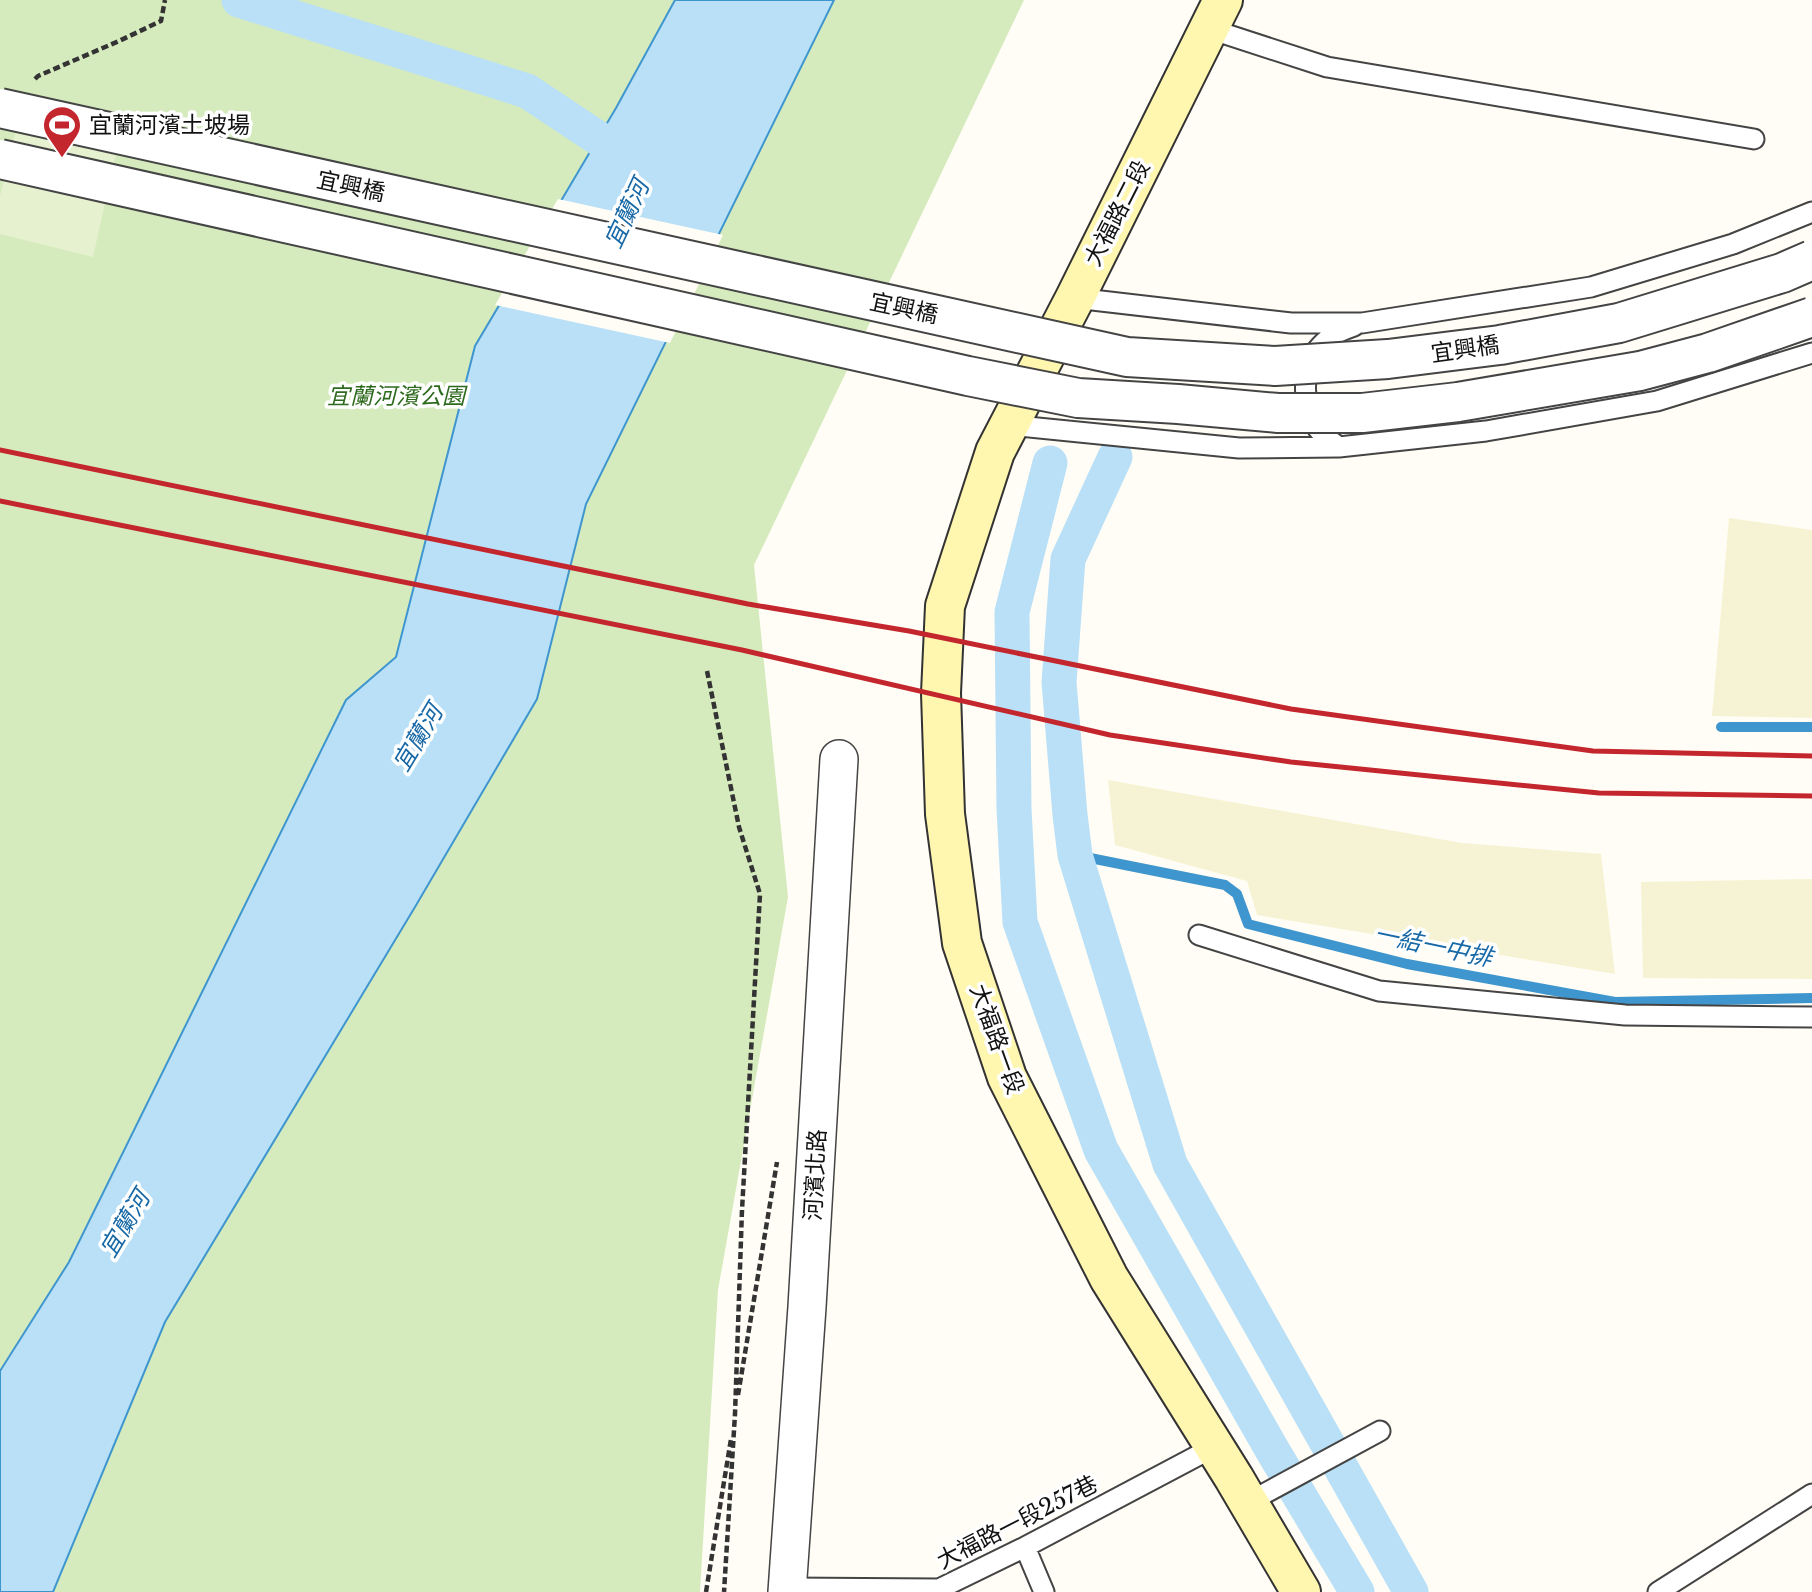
<svg xmlns="http://www.w3.org/2000/svg" width="1812" height="1592" font-family="'Libre Baskerville','Noto Sans TC',serif">
  <style>
    .farmland { fill: #f6f3d4 }
    .green { fill: #d5ebbd }
    .pitch { fill: #e6f2cf }
    .water { fill: #b9e0f7; stroke: #3f96cf; stroke-width: 2 }
    .pier { fill: #fffdf5 }
    .lines { fill: none; stroke-linecap: round; stroke-linejoin: round }
    .stream { stroke: #3f96cf; stroke-width: 10 }
    .canal { stroke: #b9e0f7; stroke-width: 35 }
    .service-casing { stroke: #444; stroke-width: 23 }
    .minor-casing { stroke: #444; stroke-width: 40 }
    .secondary-casing { stroke: #333; stroke-width: 42 }
    .path { stroke: #333; stroke-width: 4.5; stroke-dasharray: 7 3.5; stroke-linecap: butt }
    .service { stroke: #fff; stroke-width: 19 }
    .minor { stroke: #fff; stroke-width: 37 }
    .secondary { stroke: #fff6b0; stroke-width: 38 }
    .rail { stroke: #c4262e; stroke-width: 5 }
    .tertiary-bridge-casing { stroke: #444; stroke-width: 42; stroke-linecap: butt }
    .tertiary-bridge { stroke: #fff; stroke-width: 38 }
    .labels { text-anchor: middle; stroke-width: 7; stroke-linejoin: round; paint-order: stroke }
    .poi-label { font-size: 23px; fill: #111; stroke: #fff; text-anchor: start }
    .street-label { font-size: 23px; fill: #111; stroke: #fff }
    .park-label { font-size: 23px; font-style: italic; fill: #2f6b1f; stroke: #fff }
    .water-label { font-size: 24px; font-style: italic; fill: #1768a6; stroke: #fff }
  </style>
  <rect width="100%" height="100%" fill="#fffdf5"/>
  <path class="farmland" d="M1729 518 1812 530V718L1712 716Z
    M1108 780 1462 843 1601 854 1615 974 1257 915 1247 881 1115 845Z
    M1812 879V979L1643 978 1641 882Z"/>
  <path class="green" d="M0 0H1024L754 565 788 897 718 1290 700 1592H0Z"/>
  <path class="pitch" d="M24 97 123 122 93 257 0 234V196Z"/>
  <path class="water" d="M675 0H834L586 504 537 699 415 907 165 1322 53 1592H0V1371L69 1262 346 700 396 657 475 346 616 108Z"/>
  <path class="pier" d="M558 199 723 235 670 343 495 305Z"/>
  <g class="lines">
    <path class="stream" d="M1721 727H1812
      M1075 855 1225 885 1237 894 1248 924 1407 964 1615 1002 1812 998"/>
    <path class="canal" d="M239 0 527 91 637 164
      M1115 457 1068 559 1059 682 1070 815 1075 855 1170 1164 1411 1592
      M1050 463 1012 612 1014 809 1020 922 1101 1150 1274 1453 1357 1592"/>
    <defs>
      <path id="service" d="M1210 29 1327 67 1754 139
        M1075 298 1291 323H1362L1591 287 1733 244 1812 212
        M1009 425 1239 448 1339 447 1486 431 1657 401 1812 353
        M1339 447C1332 442 1323 436 1318 429 1302 408 1301 370 1317 350 1327 337 1339 331 1354 326
        M1199 935 1379 991 1625 1015 1812 1017
        M1247 1503 1380 1431
        M1025 1547 1044 1592
        M787 1588 939 1589 1025 1547 1214 1447
        M1658 1592 1812 1494"/>
      <path id="minor" d="M787 1592 807 1307 839 759"/>
      <path id="secondary" d="M1223 0 1075 298 995 452 945 606 941 693 945 814 962 943 1007 1077 1109 1278 1234 1478 1301 1592"/>
    </defs>
    <use href="#service" class="service-casing"/>
    <use href="#minor" class="minor-casing"/>
    <use href="#secondary" class="secondary-casing"/>
    <path class="path" d="M35 79 38 76 119 41 161 21 165 0
      M707 671 739 827 760 894 742 1210 735 1414 724 1592
      M738 1395 777 1162
      M706 1592 731 1439"/>
    <use href="#service" class="service"/>
    <use href="#minor" class="minor"/>
    <use href="#secondary" class="secondary"/>
    <path class="rail" d="M0 450 748 604 909 631 1291 709 1593 751 1812 756
      M0 501 742 650 1110 735 1291 762 1599 793 1812 796"/>
    <defs>
      <path id="tertiary-bridge" d="M0 108 1127 357 1275 366 1388 359 1500 345 1619 323 1782 273 1812 260
        M0 159 968 376 1078 398 1178 404 1278 413H1362L1458 402 1640 371 1708 353 1812 317"/>
    </defs>
    <use href="#tertiary-bridge" class="tertiary-bridge-casing"/>
    <use href="#tertiary-bridge" class="tertiary-bridge"/>
  </g>
  <defs>
    <symbol id="stadium-pin" viewBox="-11 -11 22 30"><path d="M0 17L-7.5 6A9.5 9.5 0 1 1 7.5 6Z" fill="#c4262e" stroke="#fff"/><path d="M0-5a6.5 5 0 1 0 0 10a6.5 5 0 1 0 0-10ZM-3.5-1.8h7v3.6h-7Z" fill="#fff"/></symbol>
  </defs>
  <g fill-rule="evenodd">
    <use href="#stadium-pin" x="40" y="103" width="44" height="60"/>
  </g>
  <g class="labels">
    <g class="poi-label">
      <text x="89" y="133">宜蘭河濱土坡場</text>
    </g>
    <g class="street-label">
      <text transform="translate(351 186) rotate(12)" y="8">宜興橋</text>
      <text transform="translate(1117 213) rotate(-63)" y="8">大福路二段</text>
      <text transform="translate(904 308) rotate(12)" y="8">宜興橋</text>
      <text transform="translate(1465 349) rotate(-8)" y="8">宜興橋</text>
      <text transform="translate(997 1039) rotate(70)" y="8">大福路一段</text>
      <text transform="translate(815 1175) rotate(-87)" y="8">河濱北路</text>
      <text transform="translate(1017 1522) rotate(-27)" y="8">大福路一段257巷</text>
    </g>
    <g class="park-label">
      <text x="396" y="404">宜蘭河濱公園</text>
    </g>
    <g class="water-label">
      <text transform="translate(627 214) rotate(-65)" y="8">宜蘭河</text>
      <text transform="translate(418 738) rotate(-59)" y="8">宜蘭河</text>
      <text transform="translate(1433 946) rotate(12)" y="8">一結一中排</text>
      <text transform="translate(125 1224) rotate(-59)" y="8">宜蘭河</text>
    </g>
  </g>
</svg>
